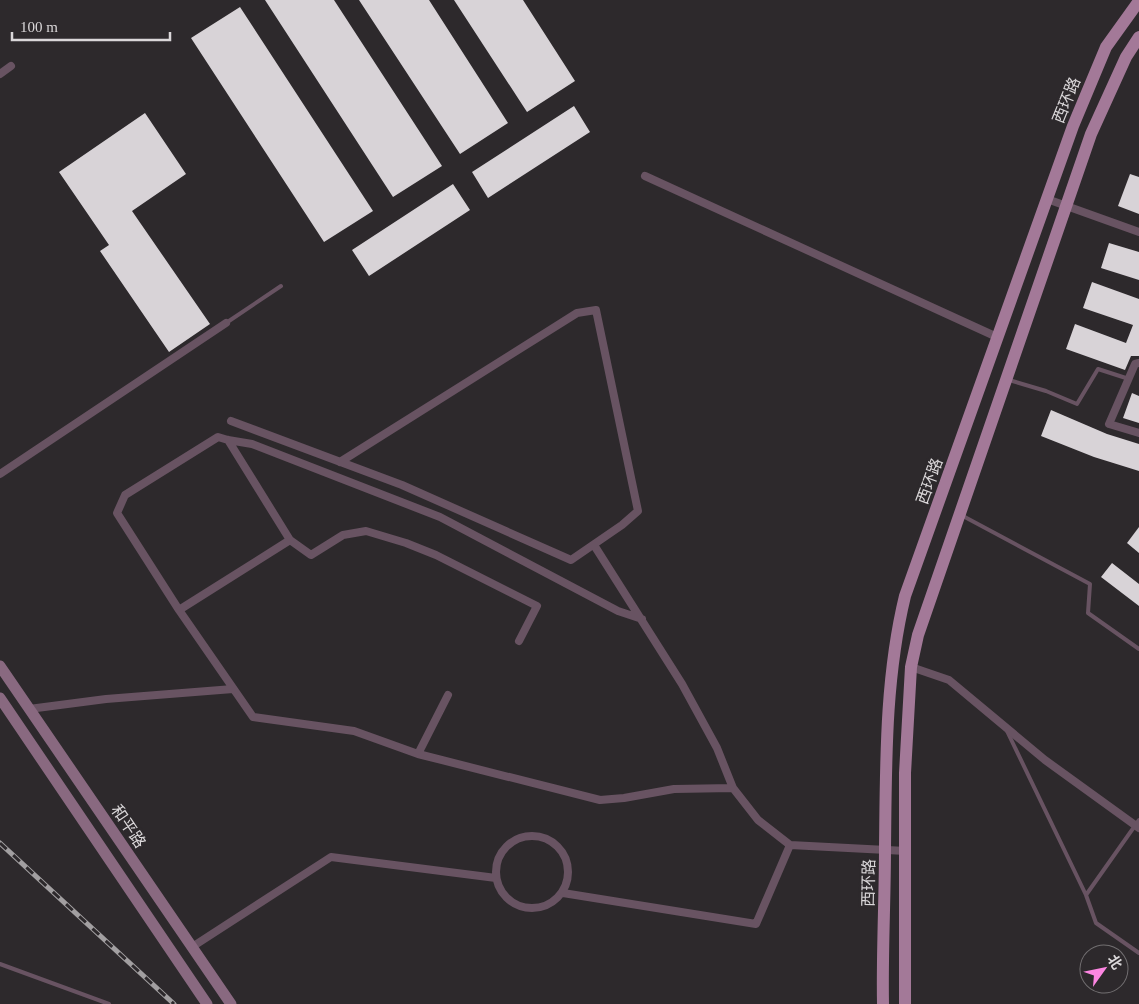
<svg xmlns="http://www.w3.org/2000/svg" width="1139" height="1004" font-family="'Times New Roman','Noto Sans SC',serif">
  <style>
    .building { fill: #d8d3d7 }
    .lines { fill: none; stroke-linecap: round; stroke-linejoin: round }
    .service { stroke: #685362; stroke-width: 4 }
    .minor { stroke: #685362; stroke-width: 8 }
    .secondary { stroke: #896980; stroke-width: 11 }
    .primary { stroke: #a37998; stroke-width: 12 }
    .rail-casing { stroke: #a29fa1; stroke-width: 5 }
    .rail { stroke: #2d292c; stroke-width: 3; stroke-dasharray: 9; stroke-linecap: butt }
    .labels { text-anchor: middle; stroke-width: 5; stroke-linejoin: round; paint-order: stroke }
    .street-label { font-size: 16px; fill: #dad7d9; stroke: #2d292c }
  </style>
  <rect width="100%" height="100%" fill="#2d292c"/>
  <path class="building" d="M265 0H334L442 166 393 197Z
    M359 0H429L508 123 460 154Z
    M454 0H523L575 81 527 112Z
    M240 7 373 211 324 242 191 38Z
    M574 106 590 132 488 198 472 172Z
    M145 113 186 174 132 211 210 324 169 352 100 251 109 245 59 172Z
    M1130 174 1139 177V214L1118 206Z
    M453 184 470 210 369 276 352 250Z
    M1109 243 1139 252V280L1101 268Z
    M1092 282 1139 299V356H1131L1125 370 1066 349 1075 324 1126 343 1133 325 1083 308Z
    M1132 393 1139 396V423L1123 418Z
    M1051 410 1107 434 1139 444V471L1094 457 1041 436Z
    M1139 527V553L1127 543Z
    M1112 563 1139 584V606L1101 577Z"/>
  <g class="lines">
    <path class="service" d="M226 323 281 286
      M1009 380 1046 391 1077 404 1098 369 1129 379
      M961 515 1090 584 1088 613 1139 649
      M1007 731 1086 895
      M1139 820 1086 895 1096 923 1139 953
      M0 964 109 1004"/>
    <path class="minor" d="M0 74 11 66
      M645 176 997 337
      M1047 199 1139 232
      M1139 363 1135 364 1109 424 1139 433
      M231 421 402 485 571 560 622 525 638 511 596 310 577 313 340 462
      M228 440 290 540 311 555 343 535 366 531 406 543 436 555 537 606 519 641
      M0 474 226 323
      M594 545 682 684 717 748 733 788 758 820 790 845 906 851
      M179 610 290 540
      M642 619 618 611 440 517 252 444 228 440 218 437 125 495 117 513 179 610 253 717 354 731 418 754 600 800 624 798 674 789 733 788
      M911 667 949 680 1045 760 1139 828
      M29 709 106 699 233 689
      M418 754 448 695
      M496 872a36 36 0 1 1 72 0a36 36 0 1 1-72 0Z
      M563 893 756 924 790 845
      M192 947 331 857 496 878"/>
    <path class="secondary" d="M0 666 231 1004
      M0 698 207 1004"/>
    <path class="primary" d="M883 1004C882 952 885 900 885 848 886 764 885 678 905 596L1073 126 1106 47 1139 1
      M905 1004V773L911 667 918 635 1091 134 1126 57 1139 37"/>
    <defs>
      <path id="rail" d="M0 843 174 1004"/>
    </defs>
    <use href="#rail" class="rail-casing"/>
    <use href="#rail" class="rail"/>
  </g>
  <g class="labels">
    <g class="street-label">
      <text transform="translate(1066 100) rotate(-68)" y="6">西环路</text>
      <text transform="translate(929 481) rotate(-70)" y="6">西环路</text>
      <text transform="translate(129 826) rotate(56)" y="6">和平路</text>
      <text transform="translate(868 883) rotate(-89)" y="6">西环路</text>
    </g>
  </g>
  <g transform="translate(1104 969) rotate(57)"><circle r="24" fill="#2d292c" stroke="#726f71"/>
  <path d="M0-4L9 19L0 12L-9 19Z" fill="#fd86e2"/>
  <text y="-8" font-size="14" font-weight="bold" text-anchor="middle" fill="#dad7d9">北</text>
  </g>
  <path d="M12 32v8h158v-8" fill="none" stroke="#dad7d9" stroke-width="2.5"/>
  <text x="20" y="32" font-size="15" fill="#dad7d9" stroke="#2d292c" stroke-width="4" paint-order="stroke">100 m</text>
</svg>
